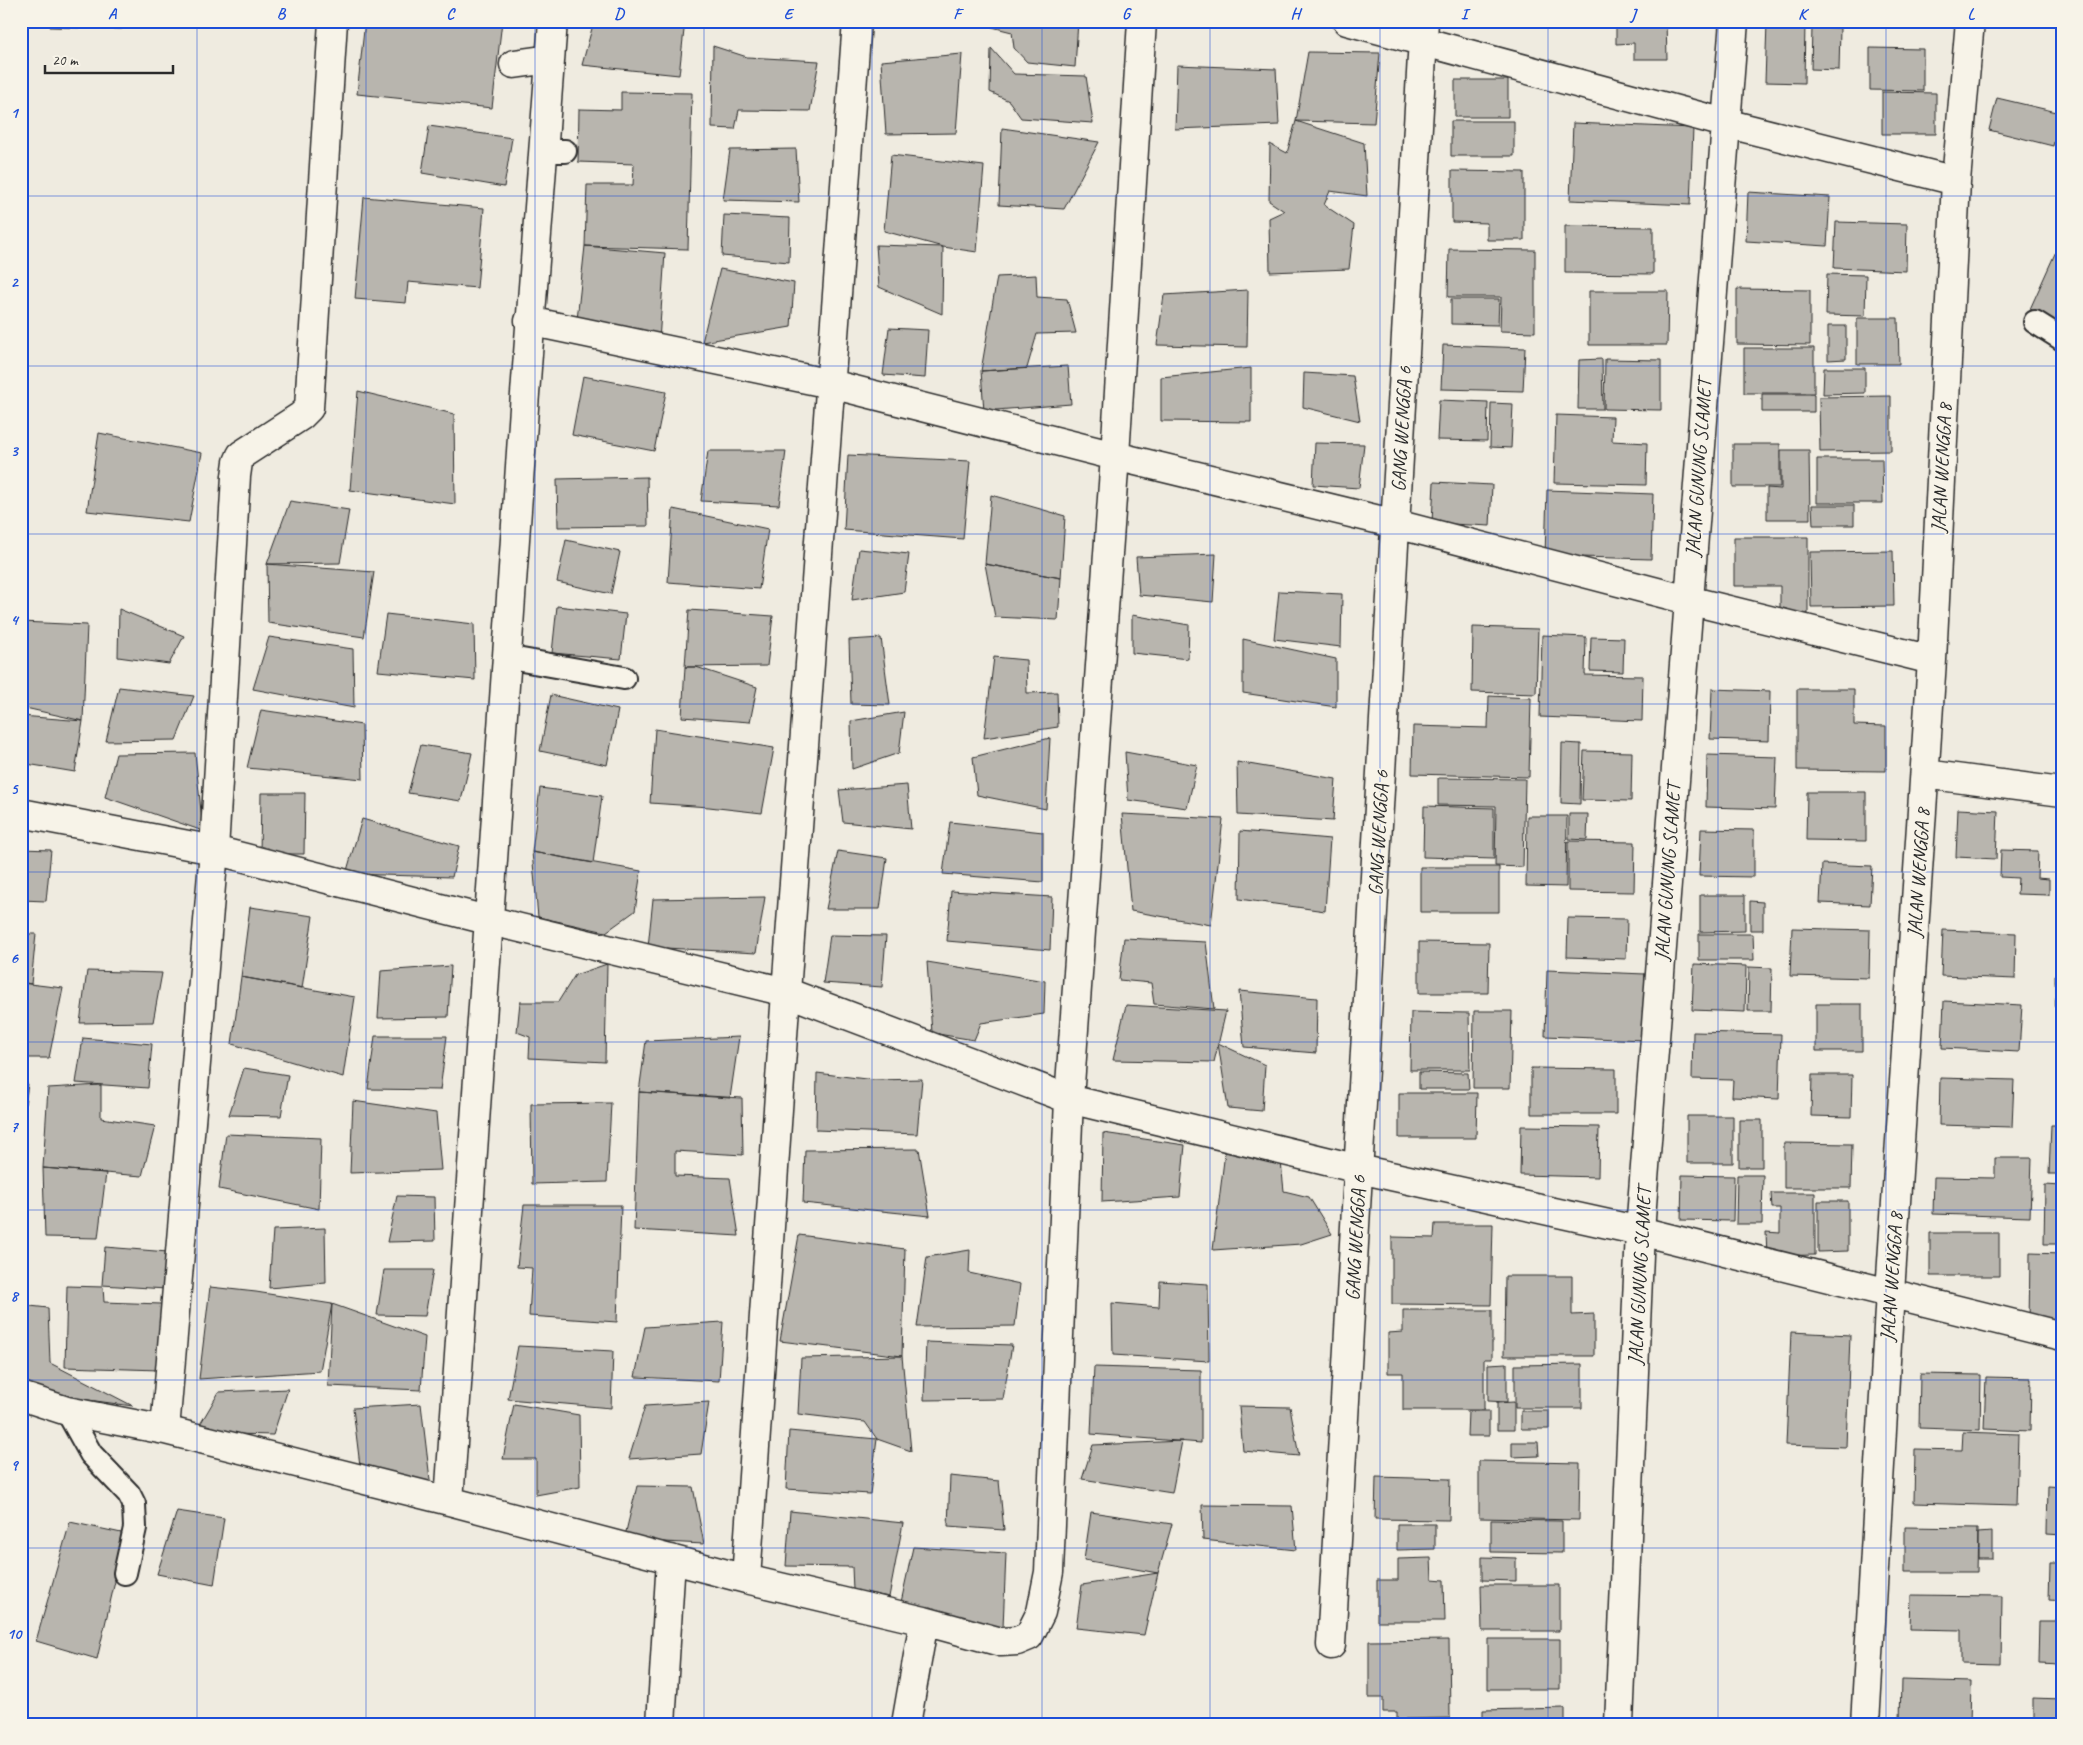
<svg xmlns="http://www.w3.org/2000/svg" width="2083" height="1745" font-family="Caveat,sans-serif">
  <style>
    .building { fill: #b8b5ae; stroke: #2b2b2b }
    .lines { fill: none; stroke-linecap: round; stroke-linejoin: round }
    .lane-casing { stroke: #2b2b2b; stroke-width: 26 }
    .street-casing { stroke: #2b2b2b; stroke-width: 31 }
    .lane { stroke: #f7f3e8; stroke-width: 22 }
    .street { stroke: #f7f3e8; stroke-width: 28 }
    .grid { fill: none; stroke: #1d4ed8; stroke-width: 1; stroke-opacity: 0.55 }
    .labels { text-anchor: middle; stroke-width: 4; stroke-linejoin: round; paint-order: stroke }
    .street-label { font-size: 20px; fill: #2b2b2b; stroke: #f7f3e8 }
    .neatline { fill: none; stroke: #1d4ed8; stroke-width: 2 }
    .grid-label { font-size: 16px; text-anchor: middle; font-weight: bold; fill: #1d4ed8 }
  </style>
  <rect width="100%" height="100%" fill="#efebe0"/>
  <filter id="ink" filterUnits="userSpaceOnUse"><feTurbulence type="fractalNoise" baseFrequency=".02" numOctaves="2"/><feDisplacementMap in="SourceGraphic" scale="10" xChannelSelector="R" yChannelSelector="G"/><feConvolveMatrix kernelMatrix="1 2 1 2 8 2 1 2 1" color-interpolation-filters="sRGB"/></filter>
  <g filter="url(#ink)">
    <path class="building" d="M52 21H124L122 29 50 27Z
      M365 21H502L492 108 357 94Z
      M594 21H685L679 75 582 65Z
      M746 21H801L802 27 744 26Z
      M995 21H1078L1075 67 1027 62 1014 48 1012 32 992 27Z
      M1616 21H1666L1667 59H1634V43L1616 44Z
      M1871 21H1917V25L1871 23Z
      M1767 22H1805L1804 83 1765 82Z
      M1812 27 1840 28 1839 70 1811 69Z
      M713 46 747 57 819 61 810 111 739 110 735 129 712 128Z
      M991 48 1014 74 1086 76 1093 123 1021 118 1009 101 990 92Z
      M1870 48 1923 49V91L1870 90Z
      M1308 52 1380 53 1374 123 1296 121Z
      M962 54 956 133 886 134 881 61Z
      M1177 65 1276 69 1279 125 1175 129Z
      M1455 80H1508V117H1455Z
      M621 92 692 93 688 249 585 246 587 185H633L634 164 578 162 579 109 621 110Z
      M1882 92 1936 93V134H1882Z
      M1997 98 2061 113 2053 146 1989 130Z
      M1296 121 1364 143 1367 196 1330 191 1324 205 1354 225 1349 269 1270 272 1269 218 1284 211 1269 201 1270 144 1287 153Z
      M1451 121H1514V156H1451Z
      M1573 123 1693 128 1690 205 1570 200Z
      M429 126 512 138 504 187 422 173Z
      M1002 128 1099 142 1064 209 999 205Z
      M796 149 799 202 723 200 730 150Z
      M891 155 984 166 977 252 943 247 884 231Z
      M1452 171 1524 172V240H1487V223L1452 222Z
      M1748 192 1830 197 1827 246 1746 241Z
      M364 197 484 208 477 288 408 282 406 303 355 299Z
      M724 215 790 218 789 262 722 256Z
      M1836 222 1907 224 1906 271 1834 268Z
      M1565 226 1653 227V274L1565 273Z
      M2062 238V324L2030 309Z
      M876 245 943 247 942 314 879 287Z
      M585 246 665 253 659 341 577 320Z
      M1449 249 1535 250V332L1500 331 1501 297H1448Z
      M720 269 794 283 791 327 702 342Z
      M1827 274 1866 275 1865 316 1826 315Z
      M1036 275 1037 297 1067 299 1076 333 1037 334 1027 368 981 371 997 277Z
      M1737 289 1810 290V345L1737 344Z
      M1248 290 1247 347 1157 345 1164 295Z
      M1589 291H1668L1667 345H1589Z
      M1451 299H1499L1498 325 1451 324Z
      M1857 318H1898L1899 364H1857Z
      M1828 326H1846V359L1828 360Z
      M889 328 928 330 925 378 883 375Z
      M1443 345 1525 348 1523 391 1441 389Z
      M1744 348H1814V393H1744Z
      M1602 359 1603 409H1578L1579 360Z
      M1605 359 1661 360V410L1604 409Z
      M1068 366 1071 404 984 411 981 371Z
      M1251 368V422L1161 421V377Z
      M1824 368H1865V393L1823 394Z
      M1304 373 1353 376 1360 421 1303 407Z
      M583 376 666 392 654 451 572 435Z
      M358 391 454 414 455 504 350 490Z
      M1762 394H1814V412H1762Z
      M1891 396V451L1820 452 1819 397Z
      M1439 400 1488 402 1487 441 1437 440Z
      M1491 403 1513 404 1511 448 1490 447Z
      M1556 415 1613 417 1612 441 1647 443 1646 485 1554 483Z
      M99 433 202 453 189 522 87 511Z
      M1315 443 1364 444 1359 488 1313 485Z
      M1733 444H1780V487H1733Z
      M1781 450H1809L1810 519H1767V488L1781 489Z
      M708 451H786L779 505 701 501Z
      M848 455 970 461 963 539 844 530Z
      M1817 459H1882L1883 503H1817Z
      M647 477 648 526 558 527 557 479Z
      M1434 482 1492 485 1490 526 1432 523Z
      M1547 490 1653 494 1651 559 1545 556Z
      M991 495 1065 516 1061 578 985 564Z
      M290 501 349 510 340 563 267 564Z
      M1812 505H1854V525H1813Z
      M673 509 768 529 759 589 668 582Z
      M1734 537H1808V614H1780V586H1734Z
      M566 540 620 552 611 594 557 582Z
      M859 549 909 554 904 592 852 600Z
      M1893 551 1894 606 1811 607 1810 552Z
      M1216 554 1213 602 1139 595 1136 557Z
      M267 564 374 572 364 637 268 623Z
      M985 564 1061 578 1058 620 995 617Z
      M1279 591 1342 594 1341 647 1274 639Z
      M557 606 626 614 621 659 552 653Z
      M119 609 184 636 169 664 118 657Z
      M689 610 773 616 767 666 685 667Z
      M386 614 474 624 475 680 378 671Z
      M1132 615 1189 625 1188 659 1132 653Z
      M21 622 87 625 83 721 21 707Z
      M1473 627 1538 629 1536 694 1472 692Z
      M1542 635 1586 637 1585 675 1643 676 1642 721 1540 717Z
      M269 637 353 649 354 708 253 689Z
      M1591 637 1624 638 1623 672 1590 671Z
      M881 638 890 705 851 704 849 640Z
      M1243 639 1336 659V707L1243 693Z
      M994 657 1026 660 1027 693 1057 692 1058 727 984 738Z
      M685 667H696L757 687 750 722 682 717Z
      M119 687 194 696 176 740 106 741Z
      M1712 689 1770 691 1769 741 1710 739Z
      M1797 689H1854V725L1886 726V771L1797 770Z
      M551 695 618 710 607 765 540 751Z
      M1489 696 1531 698 1529 777 1412 774 1413 726 1488 728Z
      M261 710 362 725 363 779 247 768Z
      M904 712 899 753 852 769 851 721Z
      M21 716 83 721 75 772 21 763Z
      M655 729 774 748 762 813 709 807 650 803Z
      M1050 738 1046 809 977 795 973 757Z
      M1562 743 1581 744 1580 804 1561 803Z
      M421 745 472 753 461 801 408 793Z
      M1584 751 1632 752 1631 801 1582 800Z
      M1125 752 1197 765 1187 808 1128 800Z
      M195 753 203 831 105 797 116 754Z
      M1707 755 1777 757 1775 809 1706 807Z
      M1237 762 1336 779 1333 821 1238 815Z
      M1438 778 1525 779 1523 867 1495 866 1496 806 1438 805Z
      M907 785 911 829 843 822 839 790Z
      M540 788 602 796 593 863 532 852Z
      M1807 792H1866V841L1806 840Z
      M261 793H305L304 854H260Z
      M1424 806 1494 808V859L1423 857Z
      M1958 809 1998 811 1996 859 1956 857Z
      M1122 814 1223 819 1211 925 1131 911Z
      M1569 814H1588L1587 840 1569 839Z
      M1527 816H1567L1566 887 1526 886Z
      M362 819 459 846 452 877 346 874Z
      M950 822 1043 832V882L943 874Z
      M1701 829 1754 830V877L1699 876Z
      M1240 831 1330 839 1325 911 1239 899Z
      M1568 841 1635 842 1634 892 1568 891Z
      M21 849 51 850 46 901 21 900Z
      M2001 850 2038 851 2037 878 2049 879V895L2017 894 2018 878 2000 877Z
      M838 851 887 858 880 909H826Z
      M532 852 641 871 635 911 606 932 538 917Z
      M1822 864 1872 866 1870 905 1820 903Z
      M1420 867H1499V912H1420Z
      M951 891 1052 897 1050 950 947 941Z
      M1700 895H1745V931L1700 932Z
      M765 897 756 953 648 947 653 899Z
      M1750 901 1763 902V930H1750Z
      M250 907 313 916 302 988 241 977Z
      M1568 918 1627 919 1626 959 1567 957Z
      M1792 928 1870 930 1869 978 1790 976Z
      M1943 930 2016 933 2015 979 1941 976Z
      M21 934H36L31 984 21 982Z
      M1699 934H1753L1754 960H1699Z
      M830 935 886 936 882 987 823 983Z
      M1124 938 1206 942 1214 1009 1154 1004 1151 983 1119 980Z
      M1419 942 1489 943 1488 993H1419Z
      M927 962 1045 981 1044 1014 981 1023 974 1040 932 1033Z
      M607 964 605 1062 529 1058 530 1037 517 1032 520 1002H558L575 975Z
      M1694 964 1746 966 1745 1012 1692 1010Z
      M451 966 448 1017 378 1018 381 971Z
      M1749 967 1772 968 1771 1011H1748Z
      M1547 970 1645 974 1643 1040 1545 1036Z
      M87 971 162 973 153 1022 80 1023Z
      M2055 974H2062V1042L2056 1043Z
      M241 977 355 997 343 1077 232 1044Z
      M21 983 63 988 49 1058H21Z
      M1239 991 1317 998 1316 1053 1244 1047Z
      M1944 1001 2022 1005 2019 1052 1942 1048Z
      M1816 1004H1862V1051H1816Z
      M1126 1005 1226 1011 1214 1062 1113 1060Z
      M1474 1011H1512L1510 1088H1473Z
      M1411 1012 1469 1013 1470 1070H1410Z
      M1693 1032 1781 1034 1779 1099 1732 1097 1733 1080 1692 1079Z
      M375 1036H447L440 1090 368 1089Z
      M739 1037 730 1098 639 1092 646 1041Z
      M83 1038 152 1044 148 1088 76 1083Z
      M1218 1043 1265 1065 1262 1111 1228 1108Z
      M244 1068 288 1075 281 1116 229 1115Z
      M1531 1068 1616 1069V1114H1531Z
      M1419 1072 1468 1073 1469 1089H1419Z
      M817 1073 874 1080 922 1079 917 1134 816 1130Z
      M1812 1075H1852L1851 1117 1811 1116Z
      M1940 1078 2014 1080 2012 1127 1939 1125Z
      M21 1084H28L21 1133Z
      M101 1085V1118L155 1126 142 1176 43 1168 48 1088Z
      M639 1092 742 1098 743 1155 675 1151V1176L730 1178 739 1236 634 1230Z
      M1399 1093H1477L1476 1138H1399Z
      M353 1101 436 1113 441 1170 350 1173Z
      M611 1103 607 1182 532 1184 531 1104Z
      M1687 1116H1733V1163H1687Z
      M1739 1120H1762V1167H1739Z
      M2051 1125H2062V1174H2049Z
      M1521 1126 1599 1127 1598 1177 1520 1175Z
      M1103 1133 1185 1145 1180 1197 1102 1202Z
      M226 1134 321 1138 319 1209 219 1189Z
      M1784 1143 1852 1144 1851 1188H1784Z
      M919 1149 930 1216 803 1203 805 1150Z
      M1225 1152 1281 1162 1284 1191 1309 1197 1332 1234 1301 1244 1213 1250Z
      M1995 1158H2032L2030 1217 1933 1214 1934 1177 1995 1178Z
      M43 1168 106 1173 98 1238 45 1237Z
      M1682 1175 1734 1176 1733 1221 1681 1220Z
      M1737 1175H1763L1762 1224H1736Z
      M2045 1185 2062 1186V1244H2044Z
      M1771 1193H1815V1255L1767 1256 1766 1232 1780 1233V1208H1772Z
      M397 1196 434 1197 435 1241 387 1242Z
      M1818 1201H1848V1251L1818 1252Z
      M524 1205H621L617 1322 529 1316 532 1268 517 1267Z
      M1435 1224H1493L1491 1305 1392 1304V1237L1434 1238Z
      M325 1228 326 1283 269 1288 273 1230Z
      M1930 1233H1999V1276H1930Z
      M799 1235 905 1249 902 1356 780 1341Z
      M105 1247 168 1252 166 1289 102 1285Z
      M970 1250 969 1273 1020 1284 1015 1326 917 1327 927 1257Z
      M2030 1253 2062 1254V1327L2029 1326Z
      M384 1270H433L425 1316 377 1315Z
      M1505 1276H1572V1315L1594 1314V1356H1504Z
      M1160 1281 1208 1284 1209 1361 1113 1355 1112 1303 1159 1307Z
      M67 1286 103 1287 104 1302 161 1304 159 1370 65 1367Z
      M210 1287 256 1292 332 1304 320 1371 199 1379Z
      M332 1304 425 1337 421 1390 328 1386Z
      M21 1305 48 1308 50 1363 133 1406 21 1391Z
      M1403 1310H1492V1359H1484V1410H1403V1373H1388V1333L1403 1332Z
      M723 1322 719 1381 635 1377 645 1327Z
      M1791 1332 1850 1335 1846 1447 1786 1445Z
      M926 1342 1012 1345 1003 1399 924 1400Z
      M518 1346 613 1351 611 1408 508 1399Z
      M902 1356 911 1451 877 1439 865 1422 798 1414 801 1358Z
      M1507 1363V1402L1488 1401V1364Z
      M1582 1364V1408H1515V1365Z
      M1094 1367 1201 1370V1443L1091 1434Z
      M1920 1374 1981 1375 1980 1430 1919 1428Z
      M1986 1377 2031 1378 2030 1431 1984 1429Z
      M288 1389 273 1435 195 1433 219 1392Z
      M709 1402 701 1454 629 1459 645 1406Z
      M1514 1402V1430H1497V1403Z
      M421 1404 431 1488 361 1474 353 1408Z
      M514 1404 579 1415 580 1487 536 1495V1459H503Z
      M1239 1406 1290 1407 1299 1456 1243 1451Z
      M1468 1411H1489V1436H1467Z
      M1521 1411H1549V1429H1521Z
      M789 1431 877 1439 870 1494 786 1489Z
      M1963 1432 2018 1434 2016 1506 1914 1503 1915 1449 1962 1450Z
      M1182 1441 1172 1493 1082 1479 1093 1445Z
      M1512 1442H1538L1539 1456 1512 1457Z
      M1479 1461 1580 1463 1579 1520 1479 1518Z
      M950 1476 999 1481 1004 1530 948 1526Z
      M1376 1477 1450 1479 1449 1520 1375 1519Z
      M637 1486 693 1487 704 1544 624 1540Z
      M2048 1486 2062 1487V1535L2047 1534Z
      M1202 1505 1292 1506 1296 1550 1203 1540Z
      M177 1511 224 1518 214 1585 157 1574Z
      M790 1511 903 1523 889 1597 853 1590 852 1567 786 1566Z
      M1091 1512 1172 1524 1158 1573 1084 1560Z
      M1491 1520 1562 1521V1553L1491 1552Z
      M70 1522 126 1534 97 1659 36 1641Z
      M1397 1524H1435V1549L1397 1550Z
      M1905 1527 1978 1528 1977 1572H1905Z
      M1992 1532V1559H1978V1533Z
      M913 1547 1006 1553 1003 1628 900 1607Z
      M1482 1557 1516 1558V1581L1482 1580Z
      M1431 1558 1432 1579 1444 1580 1445 1621H1377V1580H1398V1559Z
      M2050 1563H2062V1601L2049 1600Z
      M1158 1573 1144 1635 1076 1628 1082 1585Z
      M1481 1585H1559V1631H1482Z
      M1911 1595 2002 1596 2001 1664 1961 1663V1630L1910 1629Z
      M2039 1621H2062V1665L2038 1664Z
      M1488 1639H1560V1689H1488Z
      M1449 1640 1450 1718 1397 1719V1712H1383V1698H1369V1641Z
      M1901 1680 1971 1682 1970 1724 1900 1721Z
      M2033 1698 2062 1699V1724H2033Z
      M1565 1708V1724H1483V1710Z"/>
    <g class="lines">
      <defs>
        <path id="lane" d="M543 151H565
          M2035 322 2062 339
          M505 657 624 678
          M67 1411 91 1454 129 1494 134 1504 135 1528 125 1573"/>
        <path id="street" d="M1347 21 1725 123 1956 181
          M514 64 550 59
          M529 321 831 384 1115 456 1396 524 1688 600 1932 660
          M1925 774 2062 792
          M21 813 214 850 487 920 786 992 1069 1099 1359 1169 1640 1231 2062 1336
          M21 1396 67 1411 165 1430 449 1501 746 1579 924 1621 1001 1642 1017 1641 1029 1636 1041 1612 1049 1572 1069 1099 1115 456 1142 21
          M165 1430 214 850 236 476 238 462 241 455 301 416 309 408 333 21
          M449 1501C481 1007 515 514 553 21
          M746 1579 786 992 857 21
          M1331 1645 1424 21
          M661 1724 671 1559
          M906 1724 924 1621
          M1619 1724 1640 1231 1734 21
          M1865 1724 1890 1292 1932 660 1956 181 1970 21"/>
      </defs>
      <use href="#lane" class="lane-casing"/>
      <use href="#street" class="street-casing"/>
      <use href="#lane" class="lane"/>
      <use href="#street" class="street"/>
    </g>
  </g>
  <path class="grid" d="M197 21V1724M366 21V1724M535 21V1724M704 21V1724M872 21V1724M1042 21V1724M1210 21V1724M1380 21V1724M1548 21V1724M1718 21V1724M1886 21V1724M21 196H2062M21 366H2062M21 534H2062M21 704H2062M21 872H2062M21 1042H2062M21 1210H2062M21 1380H2062M21 1548H2062"/>
  <g class="labels">
    <g class="street-label">
      <text transform="translate(1401 429) rotate(-87)" y="7">GANG WENGGA 6</text>
      <text transform="translate(1698 468) rotate(-86)" y="7">JALAN GUNUNG SLAMET</text>
      <text transform="translate(1941 468) rotate(-87)" y="7">JALAN WENGGA 8</text>
      <text transform="translate(1378 833) rotate(-87)" y="7">GANG WENGGA 6</text>
      <text transform="translate(1667 872) rotate(-86)" y="7">JALAN GUNUNG SLAMET</text>
      <text transform="translate(1918 873) rotate(-86)" y="7">JALAN WENGGA 8</text>
      <text transform="translate(1355 1238) rotate(-87)" y="7">GANG WENGGA 6</text>
      <text transform="translate(1639 1276) rotate(-87)" y="7">JALAN GUNUNG SLAMET</text>
      <text transform="translate(1891 1277) rotate(-86)" y="7">JALAN WENGGA 8</text>
    </g>
  </g>
  <rect width="2083" height="1745" fill="none" stroke="#f7f3e8" stroke-width="55"/>
  <path d="M45 65v8h128v-8" fill="none" stroke="#2b2b2b" stroke-width="2.5"/>
  <text x="52" y="65" font-size="15" fill="#2b2b2b" stroke="#f7f3e8" stroke-width="4" paint-order="stroke">20 m</text>
  <rect x="28" y="28" width="2028" height="1690" class="neatline"/>
  <g class="grid-label">
    <text x="112" y="19">A</text>
    <text x="281" y="19">B</text>
    <text x="450" y="19">C</text>
    <text x="619" y="19">D</text>
    <text x="788" y="19">E</text>
    <text x="957" y="19">F</text>
    <text x="1126" y="19">G</text>
    <text x="1295" y="19">H</text>
    <text x="1464" y="19">I</text>
    <text x="1633" y="19">J</text>
    <text x="1802" y="19">K</text>
    <text x="1971" y="19">L</text>
    <text x="14" y="118">1</text>
    <text x="14" y="287">2</text>
    <text x="14" y="456">3</text>
    <text x="14" y="625">4</text>
    <text x="14" y="794">5</text>
    <text x="14" y="963">6</text>
    <text x="14" y="1132">7</text>
    <text x="14" y="1301">8</text>
    <text x="14" y="1470">9</text>
    <text x="14" y="1639">10</text>
  </g>
</svg>
